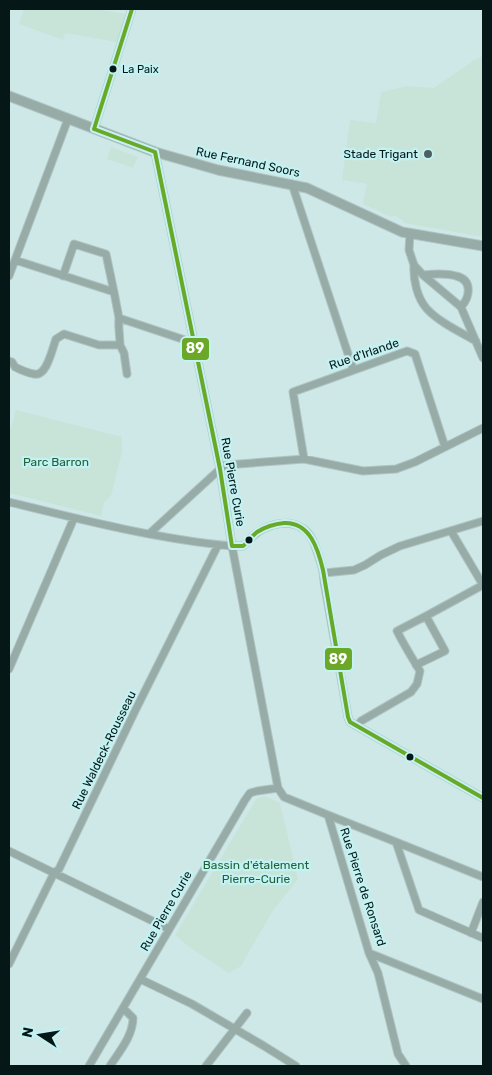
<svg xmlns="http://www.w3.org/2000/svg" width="492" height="1075" font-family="Rubik,sans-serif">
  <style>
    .green { fill: #c8e3d8 }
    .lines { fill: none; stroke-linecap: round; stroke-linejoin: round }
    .minor-casing { stroke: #b0c4c4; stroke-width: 9 }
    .tertiary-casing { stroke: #b0c4c4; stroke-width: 11 }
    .minor { stroke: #97aba7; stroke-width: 7 }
    .tertiary { stroke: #97aba7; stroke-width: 9 }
    .bus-1-casing { stroke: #c3f2f2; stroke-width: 8 }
    .bus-1 { stroke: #6ba828; stroke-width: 4 }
    .bus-dot { fill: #061718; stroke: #c3f2f2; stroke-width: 2 }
    .poi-dot { fill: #4c6061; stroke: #c3f2f2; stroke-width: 2 }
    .labels { text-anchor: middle; stroke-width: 4.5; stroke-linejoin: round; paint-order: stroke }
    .bus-label { font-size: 11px; fill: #061718; stroke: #c3f2f2; text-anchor: start }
    .poi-label { font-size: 12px; fill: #061718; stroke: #c3f2f2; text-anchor: end }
    .street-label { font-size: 12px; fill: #061718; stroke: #c3f2f2 }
    .park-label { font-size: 12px; fill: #216039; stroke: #c3f2f2 }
    .line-badge { stroke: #c3f2f2; stroke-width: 2 }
    .badge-label { font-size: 14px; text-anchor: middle; font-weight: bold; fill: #fff }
  </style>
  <rect width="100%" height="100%" fill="#cee8e8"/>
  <path class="green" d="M24 9H95L126 14 117 42 65 33 63 40 19 24Z
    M483 56V237L404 223 402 220 394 215 391 217 363 204 367 184 342 180 350 120 376 123 381 92 407 86 434 88 474 60Z
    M111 147 138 157 133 168 107 159Z
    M16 410 122 437V452L111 496 104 502 101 516 9 493V434Z
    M265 796 280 803 298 879 272 912 241 966 229 973 192 949 175 935 256 799Z"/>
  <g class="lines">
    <defs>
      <path id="minor" d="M94 129 132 9
        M155 152 220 469 232 546 278 788 284 797 328 815 369 953 483 999
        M292 184 353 369
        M410 234 409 250 414 265 423 275 461 307 464 314 483 358
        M15 260 114 292 119 318 194 343
        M414 265C413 279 417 298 427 309 439 322 460 332 476 341
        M423 275C433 274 446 273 456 276 473 280 470 297 461 307
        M9 276 68 119
        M63 276 74 244 106 254 114 292
        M119 318C118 327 120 336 120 345
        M9 361 12 362 15 367
        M15 367C21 370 27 373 34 374 47 377 52 349 56 339L64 334 99 345H120L124 353 127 374
        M304 459 293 392 407 351 415 354 445 447
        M9 502C82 520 157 539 232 546H243C248 542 252 536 258 532 270 524 289 519 302 528 311 533 315 545 318 554 321 563 324 571 324 581L348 717 350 722 483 798
        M451 531 483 585
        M149 534 220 469 226 465 304 459 363 471 396 469 415 462 483 428
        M324 573 354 570 365 565 381 555 400 546 483 521
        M426 616 483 585
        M9 669 74 518
        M357 726 361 721 411 692 417 684 420 671C412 658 404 645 397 631L426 616 445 651 416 665
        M328 815 396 842 419 910 483 938
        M396 842 483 877
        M9 851 169 929
        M471 933 483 902
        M369 953 378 973 398 1054 406 1066
        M9 964 54 873 59 869 135 711 218 545
        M140 979 192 1004 264 1046 296 1066
        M89 1066 245 800 250 793 257 791 278 788
        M110 1066C119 1052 133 1036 133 1018L123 1008
        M206 1066 247 1013"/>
      <path id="tertiary" d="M9 96 155 152 218 170 307 188 402 232 483 246"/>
    </defs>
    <use href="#minor" class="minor-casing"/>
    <use href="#tertiary" class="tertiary-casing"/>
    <use href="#minor" class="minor"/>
    <use href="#tertiary" class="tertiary"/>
    <defs>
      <path id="bus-1" d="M94 129 132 9
        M94 129 155 152
        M155 152 220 469 232 546
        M232 546H243C248 542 252 536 257 532 265 527 274 524 284 523 310 522 318 549 323 570L348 717 350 722 483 798"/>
    </defs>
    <use href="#bus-1" class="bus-1-casing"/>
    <use href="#bus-1" class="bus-1"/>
  </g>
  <g class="bus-dot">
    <circle cx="113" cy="69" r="4.5"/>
    <circle cx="249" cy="540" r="4.5"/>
    <circle cx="410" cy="757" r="4.5"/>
  </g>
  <circle class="poi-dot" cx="428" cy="154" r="5"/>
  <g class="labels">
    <g class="bus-label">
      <text x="122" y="73">La Paix</text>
    </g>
    <g class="poi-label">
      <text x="418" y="158">Stade Trigant</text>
    </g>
    <g class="street-label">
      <text transform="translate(248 162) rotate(12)" y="4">Rue Fernand Soors</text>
      <text transform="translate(364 354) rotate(-19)" y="4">Rue d'Irlande</text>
      <text transform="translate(233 482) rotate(80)" y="4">Rue Pierre Curie</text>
      <text transform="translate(104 750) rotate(-64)" y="4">Rue Waldeck-Rousseau</text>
      <text transform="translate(363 887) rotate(72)" y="4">Rue Pierre de Ronsard</text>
      <text transform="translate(166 911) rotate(-60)" y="4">Rue Pierre Curie</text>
    </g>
    <g class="park-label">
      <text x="56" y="466">Parc Barron</text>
      <text x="256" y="869">Bassin d'étalement<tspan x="256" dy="14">Pierre-Curie</tspan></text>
    </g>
  </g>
  <g class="line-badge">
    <rect x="181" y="337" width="29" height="24" rx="5" fill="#6ba828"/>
    <rect x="324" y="647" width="29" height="24" rx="5" fill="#6ba828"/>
  </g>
  <g class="badge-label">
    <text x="195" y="353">89</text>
    <text x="338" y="664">89</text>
  </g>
  <rect width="492" height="1075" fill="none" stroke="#061718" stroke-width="20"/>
  <g transform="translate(40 1035) rotate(282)" stroke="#c3f2f2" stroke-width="4" paint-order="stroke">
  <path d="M0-4L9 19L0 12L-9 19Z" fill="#061718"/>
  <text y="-8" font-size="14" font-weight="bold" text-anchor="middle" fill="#061718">N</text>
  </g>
</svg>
